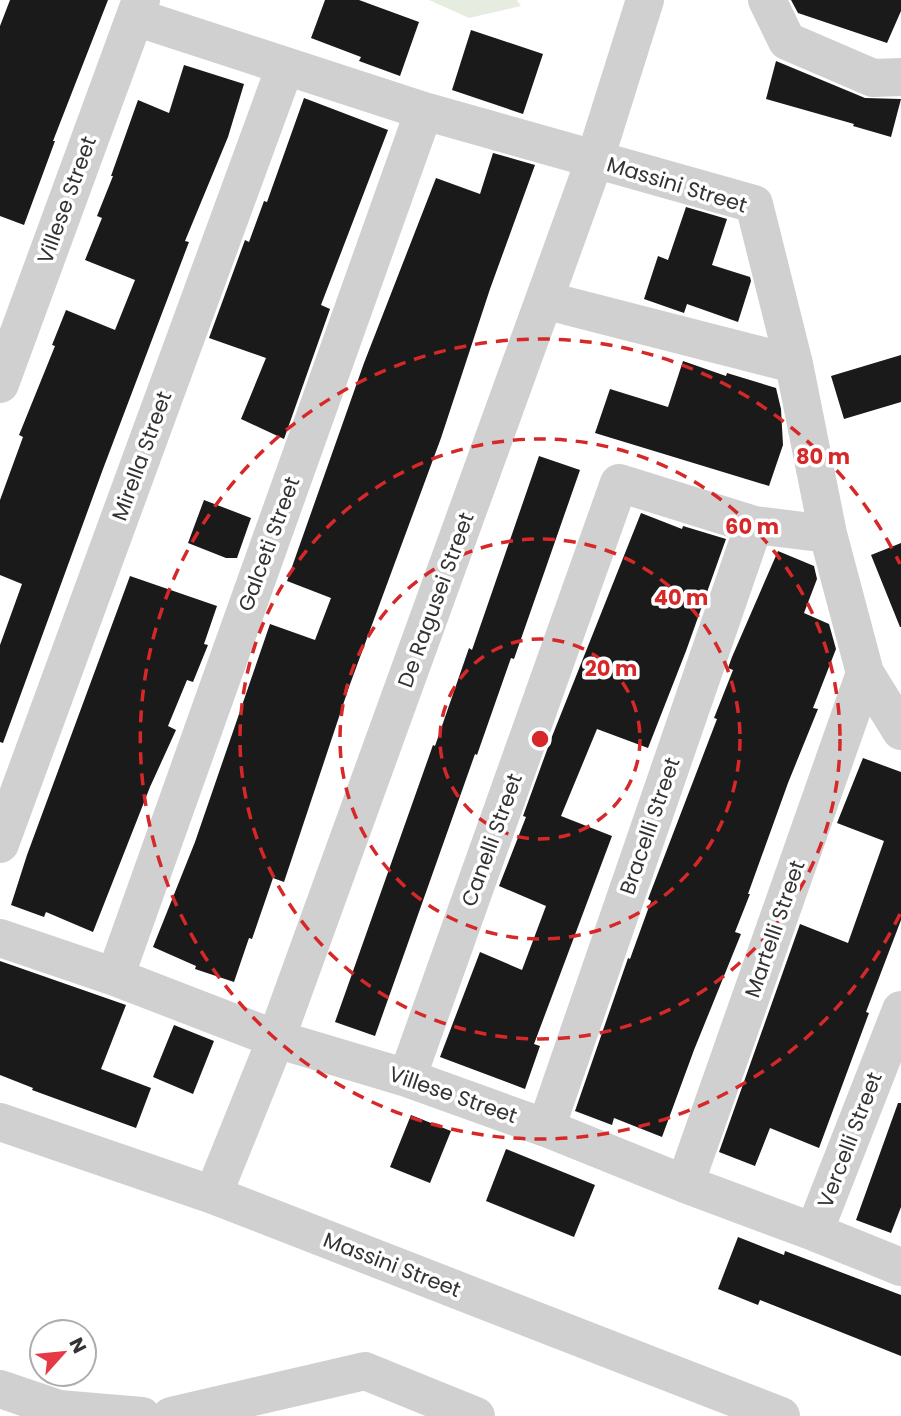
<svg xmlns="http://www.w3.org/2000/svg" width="901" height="1416" font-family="Poppins,sans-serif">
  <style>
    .green { fill: #e6ecdf }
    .building { fill: #1a1a1a }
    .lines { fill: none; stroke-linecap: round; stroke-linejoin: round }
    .minor { stroke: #d0d0d0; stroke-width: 38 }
    .ring { fill: none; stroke: #d62828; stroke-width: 3.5; stroke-dasharray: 12 9 }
    .labels { text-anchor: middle; stroke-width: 7; stroke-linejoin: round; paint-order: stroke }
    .street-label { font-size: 21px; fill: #333; stroke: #fff }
    .centre { fill: #d62828; stroke: #fff; stroke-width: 3.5 }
    .ring-label { font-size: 21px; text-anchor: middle; font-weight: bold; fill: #d62828; stroke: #fff; stroke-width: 7; stroke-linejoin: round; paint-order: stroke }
  </style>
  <rect width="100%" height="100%" fill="#fff"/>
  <path class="green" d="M429 0H517L521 6 469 18Z"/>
  <path class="building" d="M10 0H108L53 141H55L24 225 0 216V26Z
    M325 0H359L419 22 400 76 359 61 361 57 311 38Z
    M791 0H901V11L887 43 798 13Z
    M471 30 543 54 523 114 452 90Z
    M776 61 865 98 901 99 891 137 853 126 854 124 766 99Z
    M184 65 244 84 228 137 185 241 189 242 103 469 3 743 0 742V645L22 584 0 575V500L23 437 19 435 55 346 52 345 66 310 115 330 135 280 85 260 102 218 97 216 113 176H111L138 100 169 113Z
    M304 98 388 130 321 305 330 309 284 439 241 419 266 358 209 338 245 240 249 242 264 201 267 202Z
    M493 153 535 165 490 289 441 438 349 687 284 882 273 878 252 939 249 938 234 982 195 969 196 966 153 947 195 842 270 624 315 640 331 598 287 581 364 363 436 178 480 194Z
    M686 207 727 219 712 265 750 277 751 281 738 322 687 304 684 313 644 299 658 256 668 260Z
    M901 355V402L844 419 831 376Z
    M683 361 726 376 727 373 776 388 781 409 783 445 769 486 595 433 610 389 668 407Z
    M539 456 580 470 514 659 511 658 477 755 475 754 375 1036 335 1022 433 745 435 746 469 648 472 650Z
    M204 500 251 518 237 558H226L188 543Z
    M641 513 682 529 683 526 726 539 686 651 648 748 597 729 561 816 612 836 534 1044 540 1046 525 1089 440 1057 480 952 522 970 546 906 499 886 526 817 523 816 551 739Z
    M901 543V627H900L871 555Z
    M778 551 814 566 817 579 804 613 829 624 836 649 813 708 818 709 788 783 748 894H750L735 932 741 934 694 1050 662 1137 614 1118 612 1125 575 1111 627 961 628 958 630 959 651 901 648 899 717 719 714 718 733 670 728 668 732 657Z
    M130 576 217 606 204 644 208 645 193 682 187 680 168 726 176 730 150 787 93 932 46 912 44 917 11 905 27 855Z
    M863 758 901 772V920L866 1012 869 1013 819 1148 770 1128 755 1166 719 1152 800 924 848 943 884 841 837 823Z
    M0 961 126 1005 101 1069 151 1088 136 1128 32 1090 33 1088 0 1075Z
    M174 1025 214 1041 193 1094 153 1077Z
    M898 1103H901V1207L891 1233 856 1220Z
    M411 1115 451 1131 430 1183 390 1167Z
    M506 1149 595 1185 574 1237 486 1201Z
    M738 1237 784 1255 785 1251 901 1295V1356L760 1300 758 1305 718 1289Z"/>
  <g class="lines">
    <path class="minor" d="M767 0 787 41 873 78 901 77
      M135 17 424 111 754 204 794 364 828 534 865 673 901 731
      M544 300 794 364
      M0 384 141 0
      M0 844 285 67
      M0 938 115 977 276 1039 407 1078 546 1128 685 1184 814 1232 901 1267
      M115 977 424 111
      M407 1078 619 483 754 525 828 534
      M0 1122 213 1195 781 1416
      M546 1128 754 525
      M685 1184 865 673
      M213 1195 276 1039 544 300 595 159 645 0
      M814 1232 901 1010
      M0 1389 59 1409 142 1416
      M171 1416 365 1371 476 1416"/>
  </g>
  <g class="ring">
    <circle cx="540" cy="739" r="100"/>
    <circle cx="540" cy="739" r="200"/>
    <circle cx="540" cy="739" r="300"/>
    <path d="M900 914A400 400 0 1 1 900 564"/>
  </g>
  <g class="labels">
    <g class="street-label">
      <text transform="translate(677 185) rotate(17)" y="7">Massini Street</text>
      <text transform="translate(67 200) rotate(-70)" y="7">Villese Street</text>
      <text transform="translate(142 456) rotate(-70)" y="7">Mirella Street</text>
      <text transform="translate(269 544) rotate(-70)" y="7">Galceti Street</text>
      <text transform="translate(436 600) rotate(-70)" y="7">De Ragusei Street</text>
      <text transform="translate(650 826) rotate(-71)" y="7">Bracelli Street</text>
      <text transform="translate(492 840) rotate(-70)" y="7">Canelli Street</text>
      <text transform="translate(775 929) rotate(-71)" y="7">Martelli Street</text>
      <text transform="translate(453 1095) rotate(19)" y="7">Villese Street</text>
      <text transform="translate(850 1140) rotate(-69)" y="7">Vercelli Street</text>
      <text transform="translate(392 1265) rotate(21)" y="7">Massini Street</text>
    </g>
  </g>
  <circle cx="540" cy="739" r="10" class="centre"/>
  <g class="ring-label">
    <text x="823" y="464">80 m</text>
    <text x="752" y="534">60 m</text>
    <text x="681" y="605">40 m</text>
    <text x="611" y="676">20 m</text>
  </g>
  <g transform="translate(63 1353) rotate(63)"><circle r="33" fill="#ffffff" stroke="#adadad" stroke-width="2"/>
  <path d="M0-5L12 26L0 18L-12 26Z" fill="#e63946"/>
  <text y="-10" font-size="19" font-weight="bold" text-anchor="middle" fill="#333333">N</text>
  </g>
</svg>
